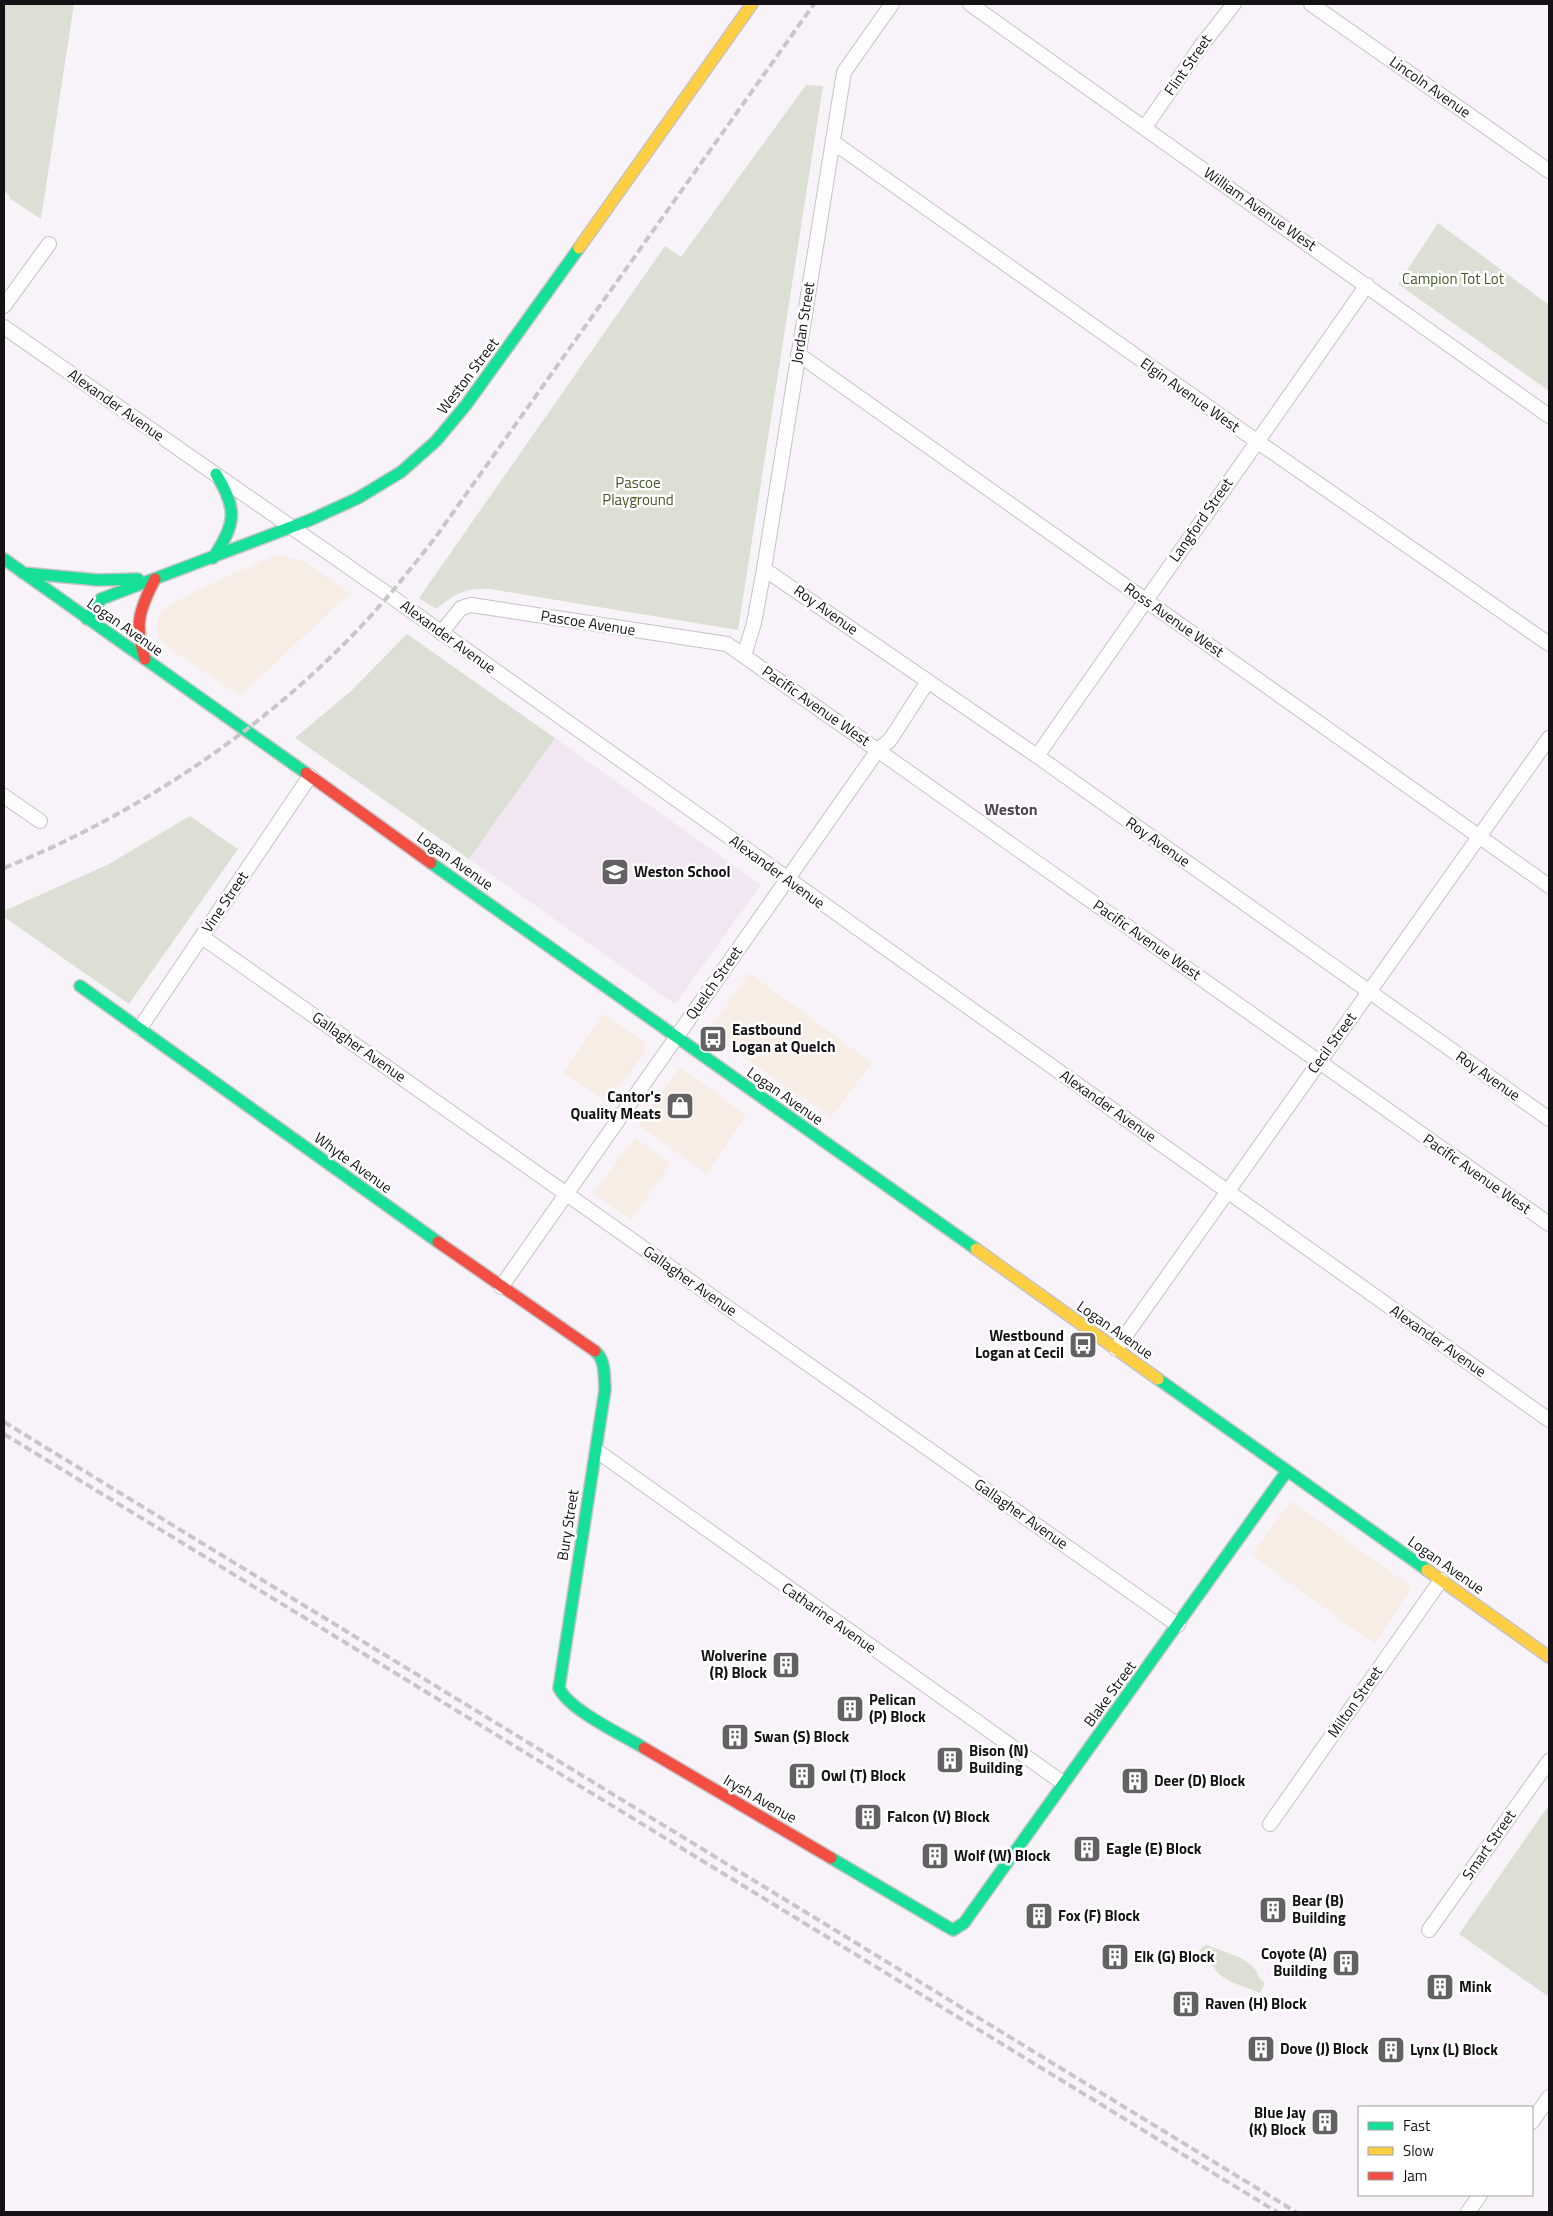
<svg xmlns="http://www.w3.org/2000/svg" width="1553" height="2216" font-family="'Titillium Web',sans-serif">
  <style>
    .commercial { fill: #f7ede5 }
    .education { fill: #f2e6f2 }
    .green { fill: #dce0d4 }
    .lines { fill: none; stroke-linecap: round; stroke-linejoin: round }
    .street-casing { stroke: #c6c2c7; stroke-width: 16 }
    .fast-casing { stroke: #c6c2c7; stroke-width: 14 }
    .slow-casing { stroke: #c6c2c7; stroke-width: 14 }
    .jam-casing { stroke: #c6c2c7; stroke-width: 14 }
    .street { stroke: #fefdfe; stroke-width: 14 }
    .fast { stroke: #16e098; stroke-width: 11 }
    .slow { stroke: #ffcf43; stroke-width: 11 }
    .jam { stroke: #f24e42; stroke-width: 11 }
    .rail { stroke: #c8c6c8; stroke-width: 4; stroke-dasharray: 8 4; stroke-linecap: butt }
    .labels { text-anchor: middle; stroke-width: 5; stroke-linejoin: round; paint-order: stroke }
    .street-label { font-size: 15px; fill: #151216; stroke: #fff }
    .park-label { font-size: 15px; fill: #465823; stroke: #fff }
    .poi-label { font-size: 15px; font-weight: bold; fill: #151216; stroke: #fff; text-anchor: start }
    .neighbourhood-label { font-size: 16px; font-weight: bold; fill: #4e4650; stroke: #fff }
  </style>
  <rect width="100%" height="100%" fill="#f8f3f9"/>
  <path class="commercial" d="M276 555 303 561 350 593 240 696 167 647 158 636 156 623 163 610 195 591Z
    M749 973 872 1063 831 1117 708 1033Z
    M604 1014 644 1041 646 1051 607 1102 563 1072Z
    M680 1067 746 1115 707 1174 638 1125Z
    M635 1138 671 1163 631 1220 593 1193Z
    M1291 1501 1412 1587 1375 1644 1251 1555Z"/>
  <path class="education" d="M555 738 761 885 675 1004 469 859Z"/>
  <path class="green" d="M4 4H74L41 219 9 198 10 196 4 191Z
    M806 85 823 86 738 630 490 589C464 588 456 593 436 609L419 598 665 246 681 257Z
    M1438 223 1549 305V391L1398 284Z
    M407 634 555 738 469 859 295 738 351 691Z
    M190 816 238 849 129 1004 4 917V911L107 865Z
    M1549 1805V1997L1459 1934Z
    M1207 1945C1222 1952 1243 1955 1254 1968 1259 1975 1256 1976 1265 1983L1260 1993C1245 1986 1221 1982 1213 1966L1203 1962 1198 1955 1202 1947Z"/>
  <g class="lines">
    <defs>
      <path id="street" d="M970 4 1549 416
        M1311 4 1549 171
        M1145 127 1201 46 1234 4
        M833 142 1245 433 1549 644
        M4 306 49 244
        M4 327 389 595 1549 1420
        M798 354 1549 886
        M764 569 1037 756 1549 1119
        M441 633 461 608 471 605 727 644 1549 1224
        M744 656 754 623 764 569 844 72 892 4
        M1037 756 1367 285
        M4 796 40 821
        M202 937 1178 1625
        M140 1028 310 776
        M501 1287 878 750 890 740 928 681
        M1116 1349 1549 738
        M597 1451 1063 1783
        M1270 1824 1441 1580
        M1429 1930 1549 1761
        M1532 2122 1549 2097
        M1468 2212 1480 2195"/>
      <path id="fast" d="M213 558C236 524 238 509 216 474
        M4 559 306 773
        M23 573 98 580 138 579
        M87 619 101 599 310 520 358 498 401 472 436 441 466 405 579 248
        M431 863 976 1249
        M80 986 438 1242
        M595 1351C606 1360 604 1377 605 1390L559 1688C569 1710 621 1734 644 1748
        M1158 1379 1427 1570
        M831 1858 953 1930 964 1923 1287 1471"/>
      <path id="slow" d="M579 248 752 4
        M976 1249 1158 1379
        M1427 1570 1549 1657"/>
      <path id="jam" d="M145 659C134 625 139 610 155 579
        M306 773 431 863
        M438 1242 595 1351
        M644 1748 831 1858"/>
    </defs>
    <use href="#street" class="street-casing"/>
    <use href="#fast" class="fast-casing"/>
    <use href="#slow" class="slow-casing"/>
    <use href="#jam" class="jam-casing"/>
    <use href="#street" class="street"/>
    <use href="#fast" class="fast"/>
    <use href="#slow" class="slow"/>
    <use href="#jam" class="jam"/>
    <path class="rail" d="M4 868C147 811 290 712 390 594 405 576 420 557 435 538L814 4
      M4 1422 1296 2212
      M4 1434 1277 2212"/>
  </g>
  <defs>
    <symbol id="school-square" viewBox="-11 -11 22 22"><rect x="-9" y="-9" width="18" height="18" rx="4" fill="#646165" stroke="#fff"/><path d="M0-5L7-2L0 1L-7-2ZM-4 1L0 2.5L4 1V4Q0 6-4 4Z" fill="#fff"/></symbol>
    <symbol id="bus-square" viewBox="-11 -11 22 22"><rect x="-9" y="-9" width="18" height="18" rx="4" fill="#646165" stroke="#fff"/><path d="M-5-6H5V4H4V6H2V4H-2V6H-4V4H-5ZM-3.5-4V0h7V-4ZM-3.5 1.2v1.5H-2V1.2ZM2 1.2v1.5H3.5V1.2Z" fill="#fff"/></symbol>
    <symbol id="shop-square" viewBox="-11 -11 22 22"><rect x="-9" y="-9" width="18" height="18" rx="4" fill="#646165" stroke="#fff"/><path d="M-5-2.5h2.3a2.7 3.5 0 0 1 5.4 0H5L5.5 6h-11ZM-1.5-2.5h3a1.5 2.3 0 0 0-3 0Z" fill="#fff"/></symbol>
    <symbol id="building-square" viewBox="-11 -11 22 22"><rect x="-9" y="-9" width="18" height="18" rx="4" fill="#646165" stroke="#fff"/><path d="M-4-6H4V6H1V3H-1V6H-4ZM-2.5-4.3h1.7v1.8h-1.7ZM.8-4.3h1.7v1.8H.8ZM-2.5-1h1.7V.8h-1.7ZM.8-1h1.7V.8H.8Z" fill="#fff"/></symbol>
  </defs>
  <g fill-rule="evenodd">
    <use href="#school-square" x="599" y="856" width="32" height="32"/>
    <use href="#bus-square" x="697" y="1023" width="32" height="32"/>
    <use href="#shop-square" x="664" y="1090" width="32" height="32"/>
    <use href="#bus-square" x="1067" y="1329" width="32" height="32"/>
    <use href="#building-square" x="770" y="1649" width="32" height="32"/>
    <use href="#building-square" x="834" y="1693" width="32" height="32"/>
    <use href="#building-square" x="719" y="1721" width="32" height="32"/>
    <use href="#building-square" x="934" y="1744" width="32" height="32"/>
    <use href="#building-square" x="786" y="1760" width="32" height="32"/>
    <use href="#building-square" x="1119" y="1765" width="32" height="32"/>
    <use href="#building-square" x="852" y="1801" width="32" height="32"/>
    <use href="#building-square" x="1071" y="1833" width="32" height="32"/>
    <use href="#building-square" x="919" y="1840" width="32" height="32"/>
    <use href="#building-square" x="1257" y="1894" width="32" height="32"/>
    <use href="#building-square" x="1023" y="1900" width="32" height="32"/>
    <use href="#building-square" x="1099" y="1941" width="32" height="32"/>
    <use href="#building-square" x="1330" y="1947" width="32" height="32"/>
    <use href="#building-square" x="1424" y="1971" width="32" height="32"/>
    <use href="#building-square" x="1170" y="1988" width="32" height="32"/>
    <use href="#building-square" x="1245" y="2033" width="32" height="32"/>
    <use href="#building-square" x="1375" y="2034" width="32" height="32"/>
    <use href="#building-square" x="1309" y="2106" width="32" height="32"/>
  </g>
  <g class="labels">
    <g class="street-label">
      <text transform="translate(1188 65) rotate(-55)" y="5">Flint Street</text>
      <text transform="translate(1430 87) rotate(35)" y="5">Lincoln Avenue</text>
      <text transform="translate(1260 209) rotate(35)" y="5">William Avenue West</text>
      <text transform="translate(803 323) rotate(-81)" y="5">Jordan Street</text>
      <text transform="translate(468 376) rotate(-53)" y="5">Weston Street</text>
      <text transform="translate(1190 395) rotate(35)" y="5">Elgin Avenue West</text>
      <text transform="translate(116 405) rotate(35)" y="5">Alexander Avenue</text>
      <text transform="translate(1201 520) rotate(-55)" y="5">Langford Street</text>
      <text transform="translate(826 610) rotate(35)" y="5">Roy Avenue</text>
      <text transform="translate(1174 620) rotate(35)" y="5">Ross Avenue West</text>
      <text transform="translate(588 623) rotate(9)" y="5">Pascoe Avenue</text>
      <text transform="translate(125 627) rotate(35)" y="5">Logan Avenue</text>
      <text transform="translate(448 637) rotate(36)" y="5">Alexander Avenue</text>
      <text transform="translate(816 706) rotate(35)" y="5">Pacific Avenue West</text>
      <text transform="translate(1158 842) rotate(35)" y="5">Roy Avenue</text>
      <text transform="translate(455 861) rotate(35)" y="5">Logan Avenue</text>
      <text transform="translate(777 872) rotate(36)" y="5">Alexander Avenue</text>
      <text transform="translate(225 902) rotate(-56)" y="5">Vine Street</text>
      <text transform="translate(1147 940) rotate(35)" y="5">Pacific Avenue West</text>
      <text transform="translate(714 983) rotate(-55)" y="5">Quelch Street</text>
      <text transform="translate(1332 1043) rotate(-54)" y="5">Cecil Street</text>
      <text transform="translate(359 1047) rotate(35)" y="5">Gallagher Avenue</text>
      <text transform="translate(1488 1076) rotate(35)" y="5">Roy Avenue</text>
      <text transform="translate(785 1096) rotate(35)" y="5">Logan Avenue</text>
      <text transform="translate(1108 1106) rotate(35)" y="5">Alexander Avenue</text>
      <text transform="translate(353 1163) rotate(36)" y="5">Whyte Avenue</text>
      <text transform="translate(1477 1174) rotate(35)" y="5">Pacific Avenue West</text>
      <text transform="translate(690 1281) rotate(35)" y="5">Gallagher Avenue</text>
      <text transform="translate(1115 1330) rotate(35)" y="5">Logan Avenue</text>
      <text transform="translate(1438 1341) rotate(35)" y="5">Alexander Avenue</text>
      <text transform="translate(1021 1514) rotate(35)" y="5">Gallagher Avenue</text>
      <text transform="translate(568 1525) rotate(-81)" y="5">Bury Street</text>
      <text transform="translate(1446 1565) rotate(35)" y="5">Logan Avenue</text>
      <text transform="translate(829 1618) rotate(35)" y="5">Catharine Avenue</text>
      <text transform="translate(1110 1694) rotate(-54)" y="5">Blake Street</text>
      <text transform="translate(1355 1702) rotate(-55)" y="5">Milton Street</text>
      <text transform="translate(760 1799) rotate(30)" y="5">Irysh Avenue</text>
      <text transform="translate(1489 1845) rotate(-55)" y="5">Smart Street</text>
    </g>
    <g class="park-label">
      <text x="1453" y="284">Campion Tot Lot</text>
      <text x="638" y="488">Pascoe<tspan x="638" dy="17">Playground</tspan></text>
    </g>
    <g class="poi-label">
      <text x="634" y="877">Weston School</text>
      <text x="732" y="1035">Eastbound<tspan x="732" dy="17">Logan at Quelch</tspan></text>
      <text x="661" y="1102" text-anchor="end">Cantor's<tspan x="661" dy="17">Quality Meats</tspan></text>
      <text x="1064" y="1341" text-anchor="end">Westbound<tspan x="1064" dy="17">Logan at Cecil</tspan></text>
      <text x="767" y="1661" text-anchor="end">Wolverine<tspan x="767" dy="17">(R) Block</tspan></text>
      <text x="869" y="1705">Pelican<tspan x="869" dy="17">(P) Block</tspan></text>
      <text x="754" y="1742">Swan (S) Block</text>
      <text x="969" y="1756">Bison (N)<tspan x="969" dy="17">Building</tspan></text>
      <text x="821" y="1781">Owl (T) Block</text>
      <text x="1154" y="1786">Deer (D) Block</text>
      <text x="887" y="1822">Falcon (V) Block</text>
      <text x="1106" y="1854">Eagle (E) Block</text>
      <text x="954" y="1861">Wolf (W) Block</text>
      <text x="1292" y="1906">Bear (B)<tspan x="1292" dy="17">Building</tspan></text>
      <text x="1058" y="1921">Fox (F) Block</text>
      <text x="1327" y="1959" text-anchor="end">Coyote (A)<tspan x="1327" dy="17">Building</tspan></text>
      <text x="1134" y="1962">Elk (G) Block</text>
      <text x="1459" y="1992">Mink</text>
      <text x="1205" y="2009">Raven (H) Block</text>
      <text x="1280" y="2054">Dove (J) Block</text>
      <text x="1410" y="2055">Lynx (L) Block</text>
      <text x="1306" y="2118" text-anchor="end">Blue Jay<tspan x="1306" dy="17">(K) Block</tspan></text>
    </g>
    <g class="neighbourhood-label">
      <text x="1011" y="815">Weston</text>
    </g>
  </g>
  <rect width="1553" height="2216" fill="none" stroke="#151216" stroke-width="10"/>
  <rect x="1358" y="2106" width="175" height="90" fill="#ffffff" stroke="#a1a0a2"/>
  <rect x="1368" y="2122" width="25" height="8" fill="#16e098" stroke="#a1a0a2"/>
  <text x="1403" y="2131" font-size="15" fill="#151216">Fast</text>
  <rect x="1368" y="2147" width="25" height="8" fill="#ffcf43" stroke="#a1a0a2"/>
  <text x="1403" y="2156" font-size="15" fill="#151216">Slow</text>
  <rect x="1368" y="2172" width="25" height="8" fill="#f24e42" stroke="#a1a0a2"/>
  <text x="1403" y="2181" font-size="15" fill="#151216">Jam</text>
</svg>
